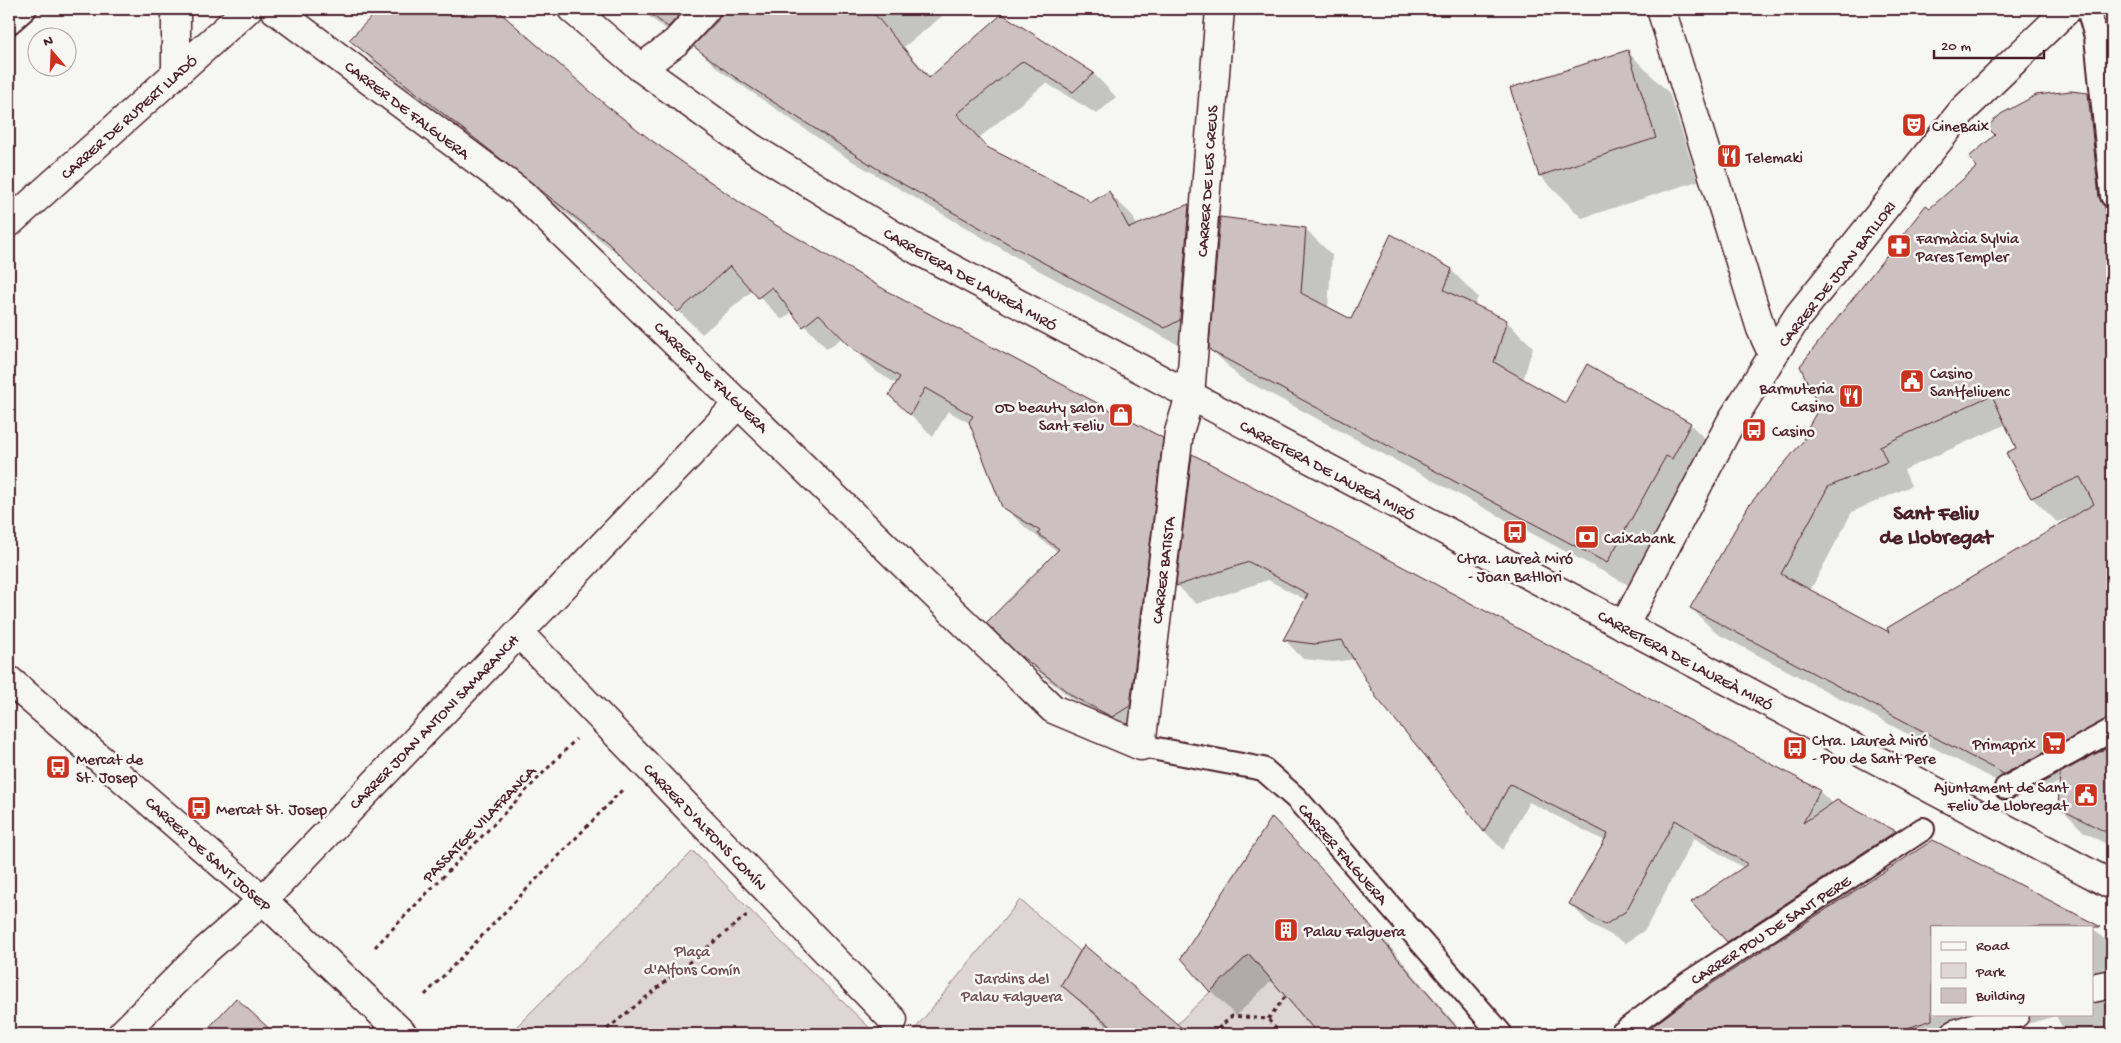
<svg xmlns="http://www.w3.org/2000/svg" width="2121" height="1043" font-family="'Gochi Hand',sans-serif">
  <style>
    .green { fill: #ddd6d5; stroke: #947a80 }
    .shadow { fill: #0003; fill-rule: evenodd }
    .building { fill: #ccc1c0; stroke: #4a1f2b; fill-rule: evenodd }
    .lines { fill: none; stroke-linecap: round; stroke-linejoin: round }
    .pedestrian-casing { stroke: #4a1f2b; stroke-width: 26 }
    .minor-casing { stroke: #4a1f2b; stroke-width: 31 }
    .tertiary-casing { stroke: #4a1f2b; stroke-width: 31 }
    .primary-casing { stroke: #4a1f2b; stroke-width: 31 }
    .path { stroke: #4a1f2b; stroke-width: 3; stroke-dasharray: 4 4; stroke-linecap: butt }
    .pedestrian { stroke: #f6f6f2; stroke-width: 22 }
    .minor { stroke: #f6f6f2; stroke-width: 28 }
    .tertiary { stroke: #f6f6f2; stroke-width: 28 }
    .primary { stroke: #f6f6f2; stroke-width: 28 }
    .labels { text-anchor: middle; stroke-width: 5; stroke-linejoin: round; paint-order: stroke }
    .street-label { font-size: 16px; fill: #4a1f2b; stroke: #f6f6f2 }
    .poi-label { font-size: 16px; fill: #4a1f2b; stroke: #f6f6f2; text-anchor: start }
    .park-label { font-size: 16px; fill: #6f4d56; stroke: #f6f6f2 }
    .district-label { font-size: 21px; font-weight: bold; fill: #4a1f2b; stroke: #f6f6f2 }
  </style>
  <rect width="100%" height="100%" fill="#f6f6f2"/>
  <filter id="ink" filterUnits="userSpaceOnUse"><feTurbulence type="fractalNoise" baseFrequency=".02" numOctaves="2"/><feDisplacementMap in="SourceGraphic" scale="10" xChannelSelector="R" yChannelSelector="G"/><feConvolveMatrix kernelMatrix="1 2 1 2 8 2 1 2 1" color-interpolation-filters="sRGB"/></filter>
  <g filter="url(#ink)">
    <path class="green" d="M693 851 774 935 876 1034H509Z
      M1020 900 1080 951 1061 985 1120 1034H911Z
      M1249 954 1318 1034H1167Z"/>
    <path class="shadow" d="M380 9H494L567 74 650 141 751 212 893 296 1162 439 1185 462 1136 739 1099 720 1042 675 1011 646 1058 552 1027 529 1003 506 971 424 948 411 933 437 891 395 897 384 877 372 843 337 827 349 792 312 782 320 753 290 702 334 632 265 374 63 351 40Z
      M639 9H951L904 47 931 78 1002 15 1094 74 1116 97 1097 114 1046 83 979 138 991 150 1090 204 1109 193 1132 215 1137 226 1189 206 1211 228 1188 350 1040 271 847 158 718 69 695 46 692 49Z
      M1627 51 1669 93 1698 181 1582 218 1540 176Z
      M2054 93 2088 94 2112 118V847L2084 832 2060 807 2061 781 2029 798 1716 633 1691 608 1806 440 1930 209 1979 167 1997 135 2002 115 2036 96ZM2007 424 2018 449 2007 454 2032 498 2057 522 2075 516 1891 635 1810 591 1852 512 1911 486 1904 470Z
      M1305 229 1332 255 1328 308 1352 320 1451 270 1478 297 1474 306 1506 321 1533 347 1523 380 1566 404 1588 366 1690 424 1717 451 1634 588 1239 377 1212 350Z
      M1193 456 1819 791 1833 804 1837 801 1895 832 1913 851 1857 888 1932 927V1014H2092V927L2110 945 2112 951V998L2105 1001H2112V1034H2066L2056 1016 1990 1034H1645L1696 995 1748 961 1728 941 1744 868 1694 838 1645 930 1625 943 1589 923 1570 904 1605 841 1529 802 1503 850 1485 832 1355 659 1333 662 1303 659 1285 640 1306 600 1268 580 1196 604 1177 585Z
      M1296 843 1386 942 1464 1034H1319L1272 980 1236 1016 1211 991Z
      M1062 985 1176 1025 1186 1034H1115Z
      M236 1000 274 1034H205Z"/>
    <path class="building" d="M379 9H496L607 106 651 140 752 211 894 295 1163 438 1130 706 1112 717 1074 697 1017 653 986 623 1059 549 1038 534 1040 531 1002 507 969 422 973 416 925 388 910 415 889 395 900 377 853 349 819 314 803 327 772 287 758 298 730 266 678 312 607 242 349 40Z
      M644 9H685L668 27Z
      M721 9H870L929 78 1002 14 1094 73 1073 92 1023 61 957 114 987 147 1086 198 1090 203 1109 191 1129 228 1189 204 1180 320 1165 328 1016 248 887 175 733 76 693 46 718 20Z
      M1628 50 1656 138 1539 176 1510 88Z
      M2071 91 2088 93 2099 197 2105 207 2110 250 2112 249V717L2004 774 1690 608 1749 505 1804 440 1803 436 1819 408 1800 366 1926 205 1930 208 1977 167 1969 157 1995 135 1987 127 2001 114 2036 95ZM1992 395 2016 448 2006 453 2031 498 2080 477 2094 504 1887 628 1889 632 1781 574 1828 487 1887 462 1880 446Z
      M1220 217 1306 228 1301 293 1351 319 1391 234 1452 269 1444 290 1507 320 1494 362 1565 403 1587 364 1691 423 1672 459 1666 456 1607 563 1211 351 1209 347Z
      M1192 454 1820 790 1803 823 1837 800 1896 831 1727 942 1691 902 1748 864 1675 820 1626 911 1605 925 1569 904 1608 834 1510 784 1484 832 1427 758 1376 697 1342 640 1314 644 1283 640 1308 594 1249 562 1176 586Z
      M2112 745V835L2058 808 2060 773Z
      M1272 817 1326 874 1462 1034H1318L1249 954 1210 992 1181 958Z
      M1933 840 2101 927H1932V1020L1889 1034H1642L1696 994Z
      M1084 945 1189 1034H1120L1061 985Z
      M236 998 275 1034H203Z"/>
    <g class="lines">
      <defs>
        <path id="pedestrian" d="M2088 9 2096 37 2112 196
          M9 23 25 9
          M1141 746 1263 769 1297 799 1501 1034
          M2006 788 2112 730
          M1621 1034 1688 983 1923 829"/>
        <path id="minor" d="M176 9V73
          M274 9 522 194 1053 709 1141 746 1179 432 1190 396 1220 9
          M1661 9 1761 329 1773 355
          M641 68 676 42 706 9
          M9 223 248 9
          M519 633 893 1020
          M9 680 263 900 403 1034
          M122 1034 206 950 263 900 739 403"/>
        <path id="tertiary" d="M1624 626 1732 420 1798 316 1963 110 2068 9
          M2092 988 2112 984
          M1955 1034 2015 1014"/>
        <path id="primary" d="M572 9 641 68 752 148 919 251 2112 885"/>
      </defs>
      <use href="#pedestrian" class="pedestrian-casing"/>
      <use href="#minor" class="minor-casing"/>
      <use href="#tertiary" class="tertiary-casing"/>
      <use href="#primary" class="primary-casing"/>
      <path class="path" d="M375 947 576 739
        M425 995 624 788
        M1268 1019 1285 997
        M601 1034 747 915
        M1212 1034 1232 1016 1268 1019 1280 1034"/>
      <use href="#pedestrian" class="pedestrian"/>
      <use href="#minor" class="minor"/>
      <use href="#tertiary" class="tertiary"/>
      <use href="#primary" class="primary"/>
    </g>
  </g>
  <defs>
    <symbol id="theatre-square" viewBox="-11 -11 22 22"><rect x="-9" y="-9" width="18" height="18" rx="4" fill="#c8321e" stroke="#f6f6f2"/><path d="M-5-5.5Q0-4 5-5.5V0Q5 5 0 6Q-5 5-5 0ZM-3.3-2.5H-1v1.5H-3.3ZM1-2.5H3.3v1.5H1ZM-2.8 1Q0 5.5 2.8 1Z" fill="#fff"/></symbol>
    <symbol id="restaurant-square" viewBox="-11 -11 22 22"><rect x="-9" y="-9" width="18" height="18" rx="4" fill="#c8321e" stroke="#f6f6f2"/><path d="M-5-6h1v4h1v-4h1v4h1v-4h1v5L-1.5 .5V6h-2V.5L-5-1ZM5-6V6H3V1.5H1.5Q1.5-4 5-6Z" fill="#fff"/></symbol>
    <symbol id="pharmacy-square" viewBox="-11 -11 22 22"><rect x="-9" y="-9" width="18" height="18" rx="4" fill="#c8321e" stroke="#f6f6f2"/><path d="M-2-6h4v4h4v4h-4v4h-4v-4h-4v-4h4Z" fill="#fff"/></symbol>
    <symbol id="civic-square" viewBox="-11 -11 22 22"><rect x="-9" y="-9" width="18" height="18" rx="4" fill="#c8321e" stroke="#f6f6f2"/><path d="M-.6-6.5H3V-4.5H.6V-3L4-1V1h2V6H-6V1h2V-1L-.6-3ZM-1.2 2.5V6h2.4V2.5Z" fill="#fff"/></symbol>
    <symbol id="shop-square" viewBox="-11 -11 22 22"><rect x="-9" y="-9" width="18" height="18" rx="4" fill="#c8321e" stroke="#f6f6f2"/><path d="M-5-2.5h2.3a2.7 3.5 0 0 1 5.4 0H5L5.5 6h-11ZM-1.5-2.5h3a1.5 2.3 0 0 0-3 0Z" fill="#fff"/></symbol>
    <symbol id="bus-square" viewBox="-11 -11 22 22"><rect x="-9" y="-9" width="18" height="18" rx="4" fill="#c8321e" stroke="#f6f6f2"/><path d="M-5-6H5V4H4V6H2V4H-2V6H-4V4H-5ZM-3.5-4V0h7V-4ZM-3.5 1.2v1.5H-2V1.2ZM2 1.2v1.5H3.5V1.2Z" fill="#fff"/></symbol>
    <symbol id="bank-square" viewBox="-11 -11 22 22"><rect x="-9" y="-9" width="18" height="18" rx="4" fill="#c8321e" stroke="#f6f6f2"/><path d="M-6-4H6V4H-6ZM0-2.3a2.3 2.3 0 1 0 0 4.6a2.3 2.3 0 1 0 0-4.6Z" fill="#fff"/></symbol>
    <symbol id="supermarket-square" viewBox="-11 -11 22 22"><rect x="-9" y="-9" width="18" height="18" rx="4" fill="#c8321e" stroke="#f6f6f2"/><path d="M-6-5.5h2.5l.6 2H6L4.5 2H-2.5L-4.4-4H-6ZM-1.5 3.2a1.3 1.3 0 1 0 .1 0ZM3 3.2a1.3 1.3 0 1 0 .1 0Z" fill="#fff"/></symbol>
    <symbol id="building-square" viewBox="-11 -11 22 22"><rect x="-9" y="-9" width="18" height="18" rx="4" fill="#c8321e" stroke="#f6f6f2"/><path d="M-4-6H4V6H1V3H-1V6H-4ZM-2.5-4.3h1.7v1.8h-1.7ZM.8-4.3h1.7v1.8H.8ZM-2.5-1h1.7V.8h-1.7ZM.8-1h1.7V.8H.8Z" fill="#fff"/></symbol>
  </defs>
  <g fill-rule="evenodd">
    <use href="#theatre-square" x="1900" y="111" width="28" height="28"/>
    <use href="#restaurant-square" x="1715" y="142" width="28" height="28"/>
    <use href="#pharmacy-square" x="1885" y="232" width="28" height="28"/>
    <use href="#civic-square" x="1898" y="367" width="28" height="28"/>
    <use href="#restaurant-square" x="1837" y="382" width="28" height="28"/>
    <use href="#shop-square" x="1107" y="401" width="28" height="28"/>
    <use href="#bus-square" x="1740" y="416" width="28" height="28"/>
    <use href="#bus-square" x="1501" y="518" width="28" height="28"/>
    <use href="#bank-square" x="1573" y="523" width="28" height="28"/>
    <use href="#supermarket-square" x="2040" y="729" width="28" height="28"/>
    <use href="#bus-square" x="1781" y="734" width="28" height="28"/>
    <use href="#bus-square" x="44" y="753" width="28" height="28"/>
    <use href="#civic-square" x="2072" y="781" width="28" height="28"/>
    <use href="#bus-square" x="185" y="794" width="28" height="28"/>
    <use href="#building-square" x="1272" y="916" width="28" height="28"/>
  </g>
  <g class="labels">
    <g class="street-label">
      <text transform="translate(408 109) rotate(37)" y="6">CARRER DE FALGUERA</text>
      <text transform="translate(128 116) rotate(-42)" y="6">CARRER DE RUPERT LLADÓ</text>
      <text transform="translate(1206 181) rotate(-86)" y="6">CARRER DE LES CREUS</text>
      <text transform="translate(1836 273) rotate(-52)" y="6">CARRER DE JOAN BATLLORI</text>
      <text transform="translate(971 278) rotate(29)" y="6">CARRETERA DE LAUREÀ MIRÓ</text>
      <text transform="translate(712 376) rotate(44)" y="6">CARRER DE FALGUERA</text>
      <text transform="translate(1328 469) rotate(28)" y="6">CARRETERA DE LAUREÀ MIRÓ</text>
      <text transform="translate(1162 570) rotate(-83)" y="6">CARRER BATISTA</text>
      <text transform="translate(1686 659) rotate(28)" y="6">CARRETERA DE LAUREÀ MIRÓ</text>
      <text transform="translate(433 721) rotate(-46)" y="6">CARRER JOAN ANTONI SAMARANCH</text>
      <text transform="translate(478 823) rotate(-46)" y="6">PASSATGE VILAFRANCA</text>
      <text transform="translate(706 826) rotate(46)" y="6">CARRER D'ALFONS COMÍN</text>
      <text transform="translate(209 853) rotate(42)" y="6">CARRER DE SANT JOSEP</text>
      <text transform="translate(1344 853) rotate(49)" y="6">CARRER FALGUERA</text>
      <text transform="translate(1770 929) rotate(-33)" y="6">CARRER POU DE SANT PERE</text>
    </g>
    <g class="poi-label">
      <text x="1932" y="131">CineBaix</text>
      <text x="1746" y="162">Telemaki</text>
      <text x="1916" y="243">Farmàcia Sylvia<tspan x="1916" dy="18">Pares Templer</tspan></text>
      <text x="1930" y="378">Casino<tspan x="1930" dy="18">Santfeliuenc</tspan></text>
      <text x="1834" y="393" text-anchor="end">Barmuteria<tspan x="1834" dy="18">Casino</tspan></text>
      <text x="1104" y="412" text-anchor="end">OD beauty salon<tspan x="1104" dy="18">Sant Feliu</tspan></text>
      <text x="1772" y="436">Casino</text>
      <text x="1604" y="543">Caixabank</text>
      <text x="1515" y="563" text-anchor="middle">Ctra. Laureà Miró<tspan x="1515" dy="18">- Joan Batllori</tspan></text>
      <text x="1812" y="745">Ctra. Laureà Miró<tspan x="1812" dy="18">- Pou de Sant Pere</tspan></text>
      <text x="2036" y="749" text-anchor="end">Primaprix</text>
      <text x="76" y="764">Mercat de<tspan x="76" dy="18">St. Josep</tspan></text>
      <text x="2068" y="792" text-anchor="end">Ajuntament de Sant<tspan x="2068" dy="18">Feliu de Llobregat</tspan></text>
      <text x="216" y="814">Mercat St. Josep</text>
      <text x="1304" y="936">Palau Falguera</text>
    </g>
    <g class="park-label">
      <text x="692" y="956">Plaça<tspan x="692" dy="18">d'Alfons Comín</tspan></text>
      <text x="1012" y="983">Jardins del<tspan x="1012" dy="18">Palau Falguera</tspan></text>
    </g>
    <g class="district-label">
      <text x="1936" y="519">Sant Feliu<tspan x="1936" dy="24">de Llobregat</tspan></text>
    </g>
  </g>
  <rect width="2121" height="1043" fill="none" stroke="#f6f6f2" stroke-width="30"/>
  <rect x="15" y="15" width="2091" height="1013" fill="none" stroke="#4a1f2b" stroke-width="2" filter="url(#ink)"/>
  <rect x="1931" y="926" width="162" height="90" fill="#f6f6f2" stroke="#b1a0a2"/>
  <rect x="1941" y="942" width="25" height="8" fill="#f6f6f2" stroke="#b1a0a2"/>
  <text x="1976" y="950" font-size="15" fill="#4a1f2b">Road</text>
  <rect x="1941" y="963" width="25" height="15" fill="#ddd6d5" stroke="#b1a0a2"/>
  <text x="1976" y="976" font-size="15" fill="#4a1f2b">Park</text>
  <rect x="1941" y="988" width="25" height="15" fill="#ccc1c0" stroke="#b1a0a2"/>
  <text x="1976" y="1000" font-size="15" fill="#4a1f2b">Building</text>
  <g transform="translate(52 52) rotate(341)"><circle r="24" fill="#f6f6f2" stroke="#b1a0a2"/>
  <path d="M0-4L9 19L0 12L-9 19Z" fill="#c8321e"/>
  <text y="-8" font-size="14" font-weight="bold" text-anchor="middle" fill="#4a1f2b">N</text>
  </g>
  <path d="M1934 50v8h110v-8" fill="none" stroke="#4a1f2b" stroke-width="2.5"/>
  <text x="1941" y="50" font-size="15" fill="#4a1f2b" stroke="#f6f6f2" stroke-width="4" paint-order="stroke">20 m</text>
</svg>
